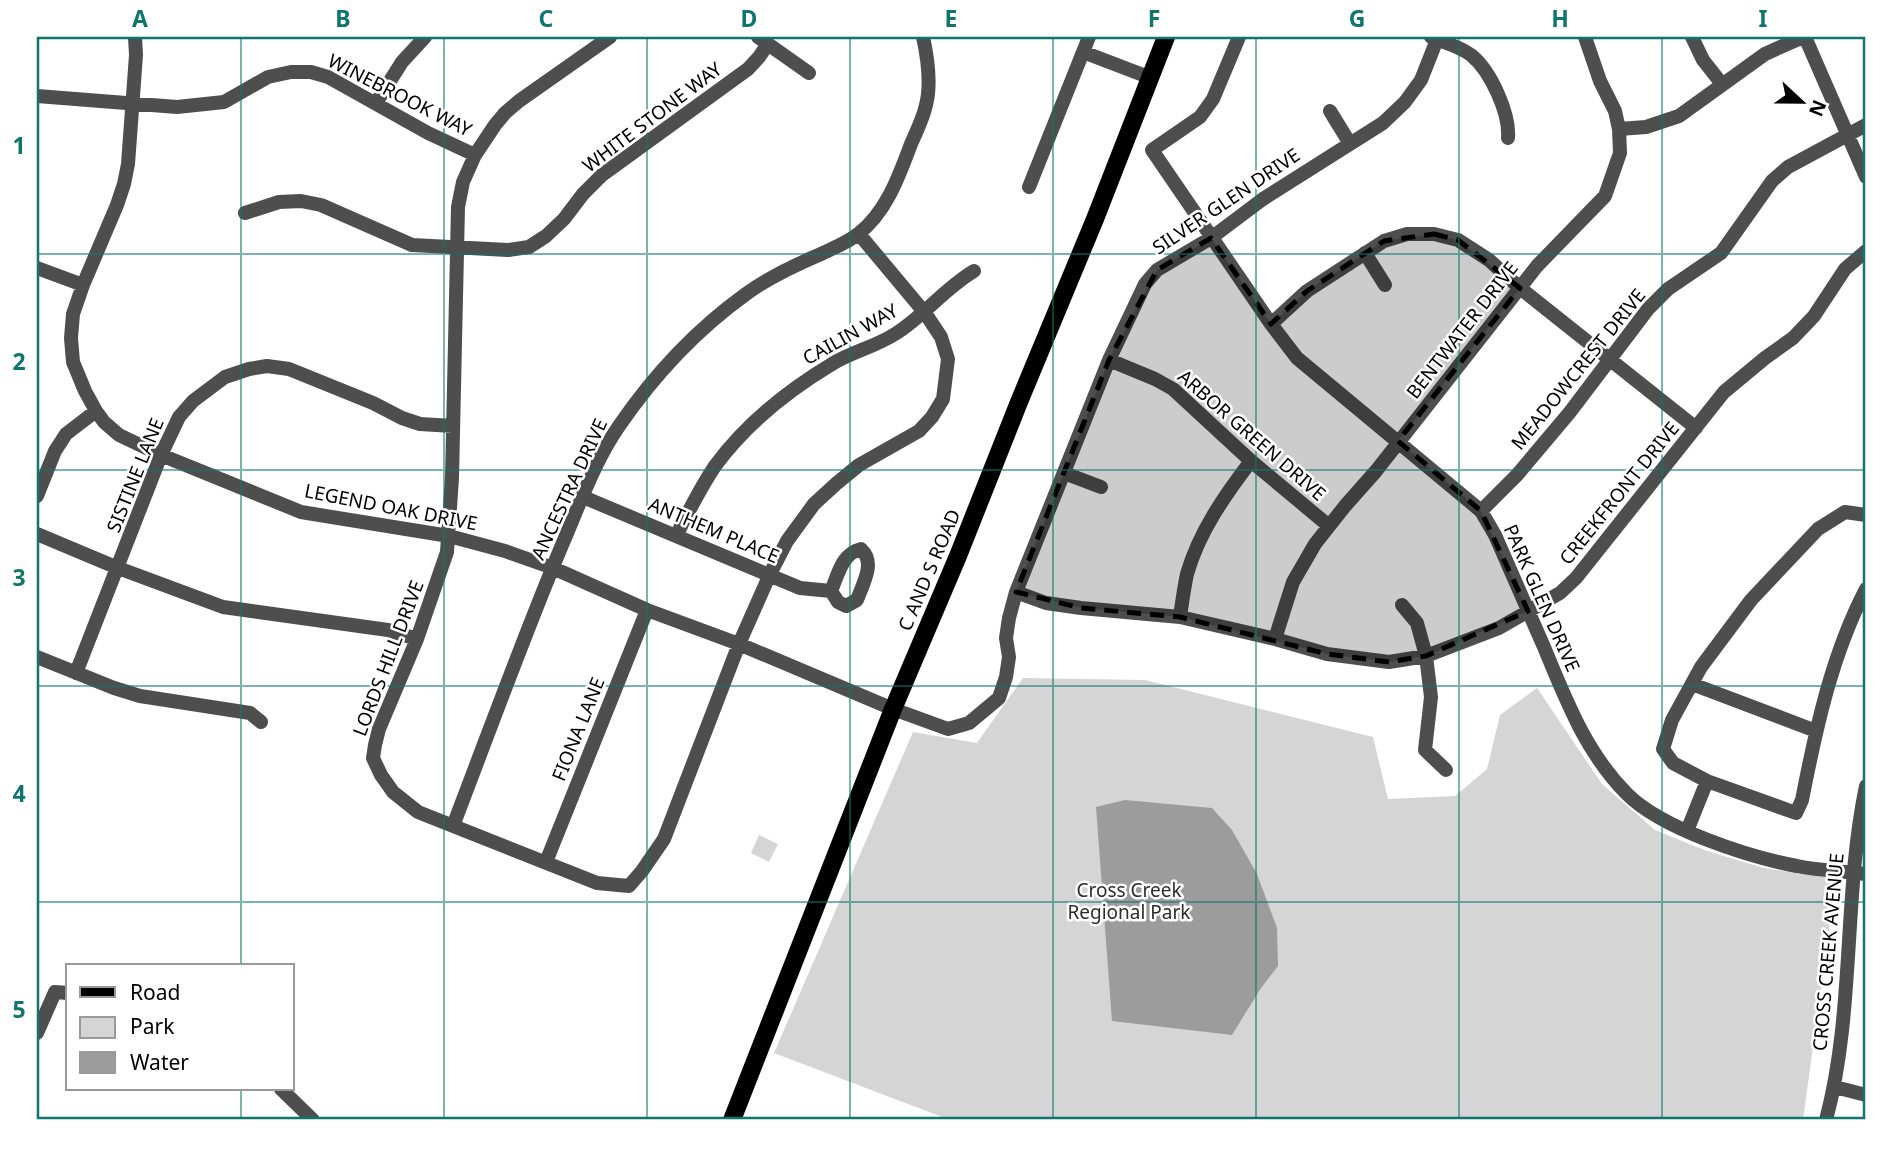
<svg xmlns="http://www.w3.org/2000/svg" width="1903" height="1157" font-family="'Noto Sans',sans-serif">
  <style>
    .green { fill: #d5d5d5 }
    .water { fill: #9c9c9c }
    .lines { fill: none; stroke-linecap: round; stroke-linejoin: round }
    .minor { stroke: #4e4e4e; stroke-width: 14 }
    .major { stroke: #000; stroke-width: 18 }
    .marked { fill: #000; fill-opacity: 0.2; stroke: #000; stroke-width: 5; stroke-dasharray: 14 9; stroke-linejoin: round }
    .grid { fill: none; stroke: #0f766e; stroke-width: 2; stroke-opacity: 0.55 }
    .labels { text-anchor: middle; stroke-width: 5; stroke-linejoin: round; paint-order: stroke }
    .street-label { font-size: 19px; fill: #000; stroke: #fff }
    .park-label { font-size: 19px; fill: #2c2c2c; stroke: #fff }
    .neatline { fill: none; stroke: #0f766e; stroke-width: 2.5 }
    .grid-label { font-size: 23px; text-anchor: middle; font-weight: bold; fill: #0f766e }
  </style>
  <rect width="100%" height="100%" fill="#fff"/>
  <path class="green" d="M1023 678 1145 680 1373 737 1388 799 1455 796 1487 769 1500 715 1537 688 1602 784 1655 830 1707 851 1764 868 1836 879 1803 1120H950L774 1053 913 732 977 743Z
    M759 835 778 844 769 862 751 853Z"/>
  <path class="water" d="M1125 800 1212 808 1232 830 1257 874 1277 928 1278 966 1261 988 1232 1035 1112 1021 1096 807Z"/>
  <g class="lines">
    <path class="minor" d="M135 37 136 55 128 164 124 184 117 205 83 285 73 314 71 338 73 362 85 391 96 411 104 422 119 435 161 455 301 512 449 536 505 551 553 568 647 610 739 644 893 709 948 729 969 723 999 698 1006 677 1009 657 1006 638 1009 618 1016 592 1109 360 1145 284 1157 270 1211 238 1263 199 1383 123 1405 102 1421 80 1438 37
      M758 37 809 73
      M1239 37 1213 99 1200 117 1152 150 1271 324 1297 358 1481 511 1495 535C1511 572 1528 610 1544 647 1566 700 1586 753 1627 794 1662 829 1749 857 1797 866 1820 871 1844 871 1866 874
      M1431 37C1445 43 1459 46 1471 55 1491 71 1510 114 1508 138
      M1692 37 1703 60 1722 84
      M1805 37 1866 177
      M1083 52 1151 78
      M37 96 177 107 224 102 268 77 291 72H311L328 77 428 133 475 155 463 182 458 207 452 478 447 552 417 639 379 729 375 745 373 758 381 775 393 792 418 812 597 883 629 886 642 871 664 839 739 644 770 574 787 541 814 504 837 483 859 465 919 431 932 417 943 399 948 359 941 337 925 313 859 234
      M376 103 402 62 425 37
      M1330 111 1349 142
      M1619 129 1646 127 1679 116 1765 54 1803 37
      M475 155 495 125 505 113 519 101 610 37
      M1029 187 1089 37
      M245 213 279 202 301 201 321 205 412 245 508 250 529 247 546 236 564 219 583 194 602 175 748 69 759 57 768 44
      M1365 253 1385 285
      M37 268 83 285
      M1271 324 1307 291 1384 241 1407 234H1434L1458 240 1489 260 1520 288 1696 428
      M1109 360 1155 379 1173 389 1251 461 1329 526
      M1064 473 1101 487
      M37 496 55 451 66 434 96 411
      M583 497 800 588 831 591 838 602 846 606 857 600C863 583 876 563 861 549 842 553 838 575 831 591
      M1481 511 1517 475 1570 412 1648 309 1668 289 1721 253 1772 181 1788 167 1866 125
      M1866 515 1845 512 1818 529 1751 600 1701 667 1672 720 1663 749 1673 763 1707 781 1796 813 1802 800C1816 728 1832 654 1866 589
      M37 534 118 568 223 607 388 630 417 639
      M676 536C688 513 700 488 715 466 746 424 787 391 832 364 851 352 875 347 895 334 924 316 945 288 974 271
      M1016 592 1046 603 1081 608 1180 617 1275 639 1327 654 1389 662 1426 656 1499 628 1560 593 1576 578 1724 392 1765 358 1793 338 1814 316 1845 269 1866 251
      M1402 605 1417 623 1426 656 1431 697 1425 750 1446 770
      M1180 617C1182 603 1184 588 1187 574 1199 532 1225 495 1251 461
      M1275 639 1293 582 1315 544 1345 506 1376 471 1537 266 1605 196 1620 153 1619 129 1615 111 1600 81 1585 37
      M37 657 114 688 140 696 250 713 261 722
      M76 673 161 455 179 417 193 401 225 377 249 369 267 366 289 369 373 403 402 418 420 424 453 426
      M1692 684 1816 731
      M453 826C489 732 523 638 562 545 579 506 594 462 619 426 654 375 696 330 746 294 769 277 795 265 821 254 833 248 847 243 858 234 886 213 899 176 911 144 918 128 926 112 928 94 930 75 927 55 923 37
      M1687 831 1707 781
      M546 862 647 610
      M37 1033 55 992 68 993
      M1835 1087 1866 1095
      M281 1089 313 1120
      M1826 1120C1855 1011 1843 896 1866 786"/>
    <path class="major" d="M732 1120 893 709 958 556 1019 402 1095 219 1166 37"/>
  </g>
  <path class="marked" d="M1434 234 1458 240 1520 288 1398 441 1481 511 1528 611 1426 656 1389 662 1327 654 1180 617 1081 608 1016 592 1109 360 1157 270 1211 238 1271 324 1307 291 1384 241Z"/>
  <path class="grid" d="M241 37V966M444 37V1120M647 37V1120M850 37V1120M1053 37V1120M1256 37V1120M1459 37V1120M1662 37V1120M37 254H1866M37 470H1866M37 686H1866M37 902H1866M241 1089V1120"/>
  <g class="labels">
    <g class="street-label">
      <text transform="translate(400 95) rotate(27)" y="7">WINEBROOK WAY</text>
      <text transform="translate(652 117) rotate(-37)" y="7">WHITE STONE WAY</text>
      <text transform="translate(1226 201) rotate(-34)" y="7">SILVER GLEN DRIVE</text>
      <text transform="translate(1462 330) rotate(-52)" y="7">BENTWATER DRIVE</text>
      <text transform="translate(850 334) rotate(-29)" y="7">CAILIN WAY</text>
      <text transform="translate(1578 369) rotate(-51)" y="7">MEADOWCREST DRIVE</text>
      <text transform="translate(1252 435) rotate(41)" y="7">ARBOR GREEN DRIVE</text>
      <text transform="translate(135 475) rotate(-68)" y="7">SISTINE LANE</text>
      <text transform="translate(569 489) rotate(-65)" y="7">ANCESTRA DRIVE</text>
      <text transform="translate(1619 493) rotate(-51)" y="7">CREEKFRONT DRIVE</text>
      <text transform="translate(391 507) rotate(11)" y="7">LEGEND OAK DRIVE</text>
      <text transform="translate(714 530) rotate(23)" y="7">ANTHEM PLACE</text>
      <text transform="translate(929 570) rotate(-67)" y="7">C AND S ROAD</text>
      <text transform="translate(1542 598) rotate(66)" y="7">PARK GLEN DRIVE</text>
      <text transform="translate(388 658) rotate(-69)" y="7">LORDS HILL DRIVE</text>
      <text transform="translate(578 729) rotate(-68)" y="7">FIONA LANE</text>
      <text transform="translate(1828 952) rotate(-85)" y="7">CROSS CREEK AVENUE</text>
    </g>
    <g class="park-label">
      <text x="1129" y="897">Cross Creek<tspan x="1129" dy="22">Regional Park</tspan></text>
    </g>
  </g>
  <rect width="1903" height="1157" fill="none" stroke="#ffffff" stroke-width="77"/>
  <rect x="66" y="964" width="228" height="126" fill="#ffffff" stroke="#999999" stroke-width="2"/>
  <rect x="80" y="987" width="35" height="10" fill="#000000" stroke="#999999" stroke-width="2"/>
  <text x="130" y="1000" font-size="21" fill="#000000">Road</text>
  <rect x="80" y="1017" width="35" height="21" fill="#d5d5d5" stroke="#999999" stroke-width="2"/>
  <text x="130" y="1034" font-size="21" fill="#000000">Park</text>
  <rect x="80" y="1052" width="35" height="21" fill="#9c9c9c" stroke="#999999" stroke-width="2"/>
  <text x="130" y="1070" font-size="21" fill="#000000">Water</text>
  <g transform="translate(1802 102) rotate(112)" stroke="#ffffff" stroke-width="5" paint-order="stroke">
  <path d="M0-5L12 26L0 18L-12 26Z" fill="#000000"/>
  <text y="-10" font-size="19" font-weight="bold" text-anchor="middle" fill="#000000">N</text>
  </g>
  <rect x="38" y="38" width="1826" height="1080" class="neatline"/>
  <g class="grid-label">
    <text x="140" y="27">A</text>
    <text x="343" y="27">B</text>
    <text x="546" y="27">C</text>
    <text x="749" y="27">D</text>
    <text x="951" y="27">E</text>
    <text x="1154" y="27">F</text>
    <text x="1357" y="27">G</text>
    <text x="1560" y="27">H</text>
    <text x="1763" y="27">I</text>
    <text x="19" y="154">1</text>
    <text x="19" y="370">2</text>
    <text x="19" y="586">3</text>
    <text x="19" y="802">4</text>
    <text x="19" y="1018">5</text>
  </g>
</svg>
